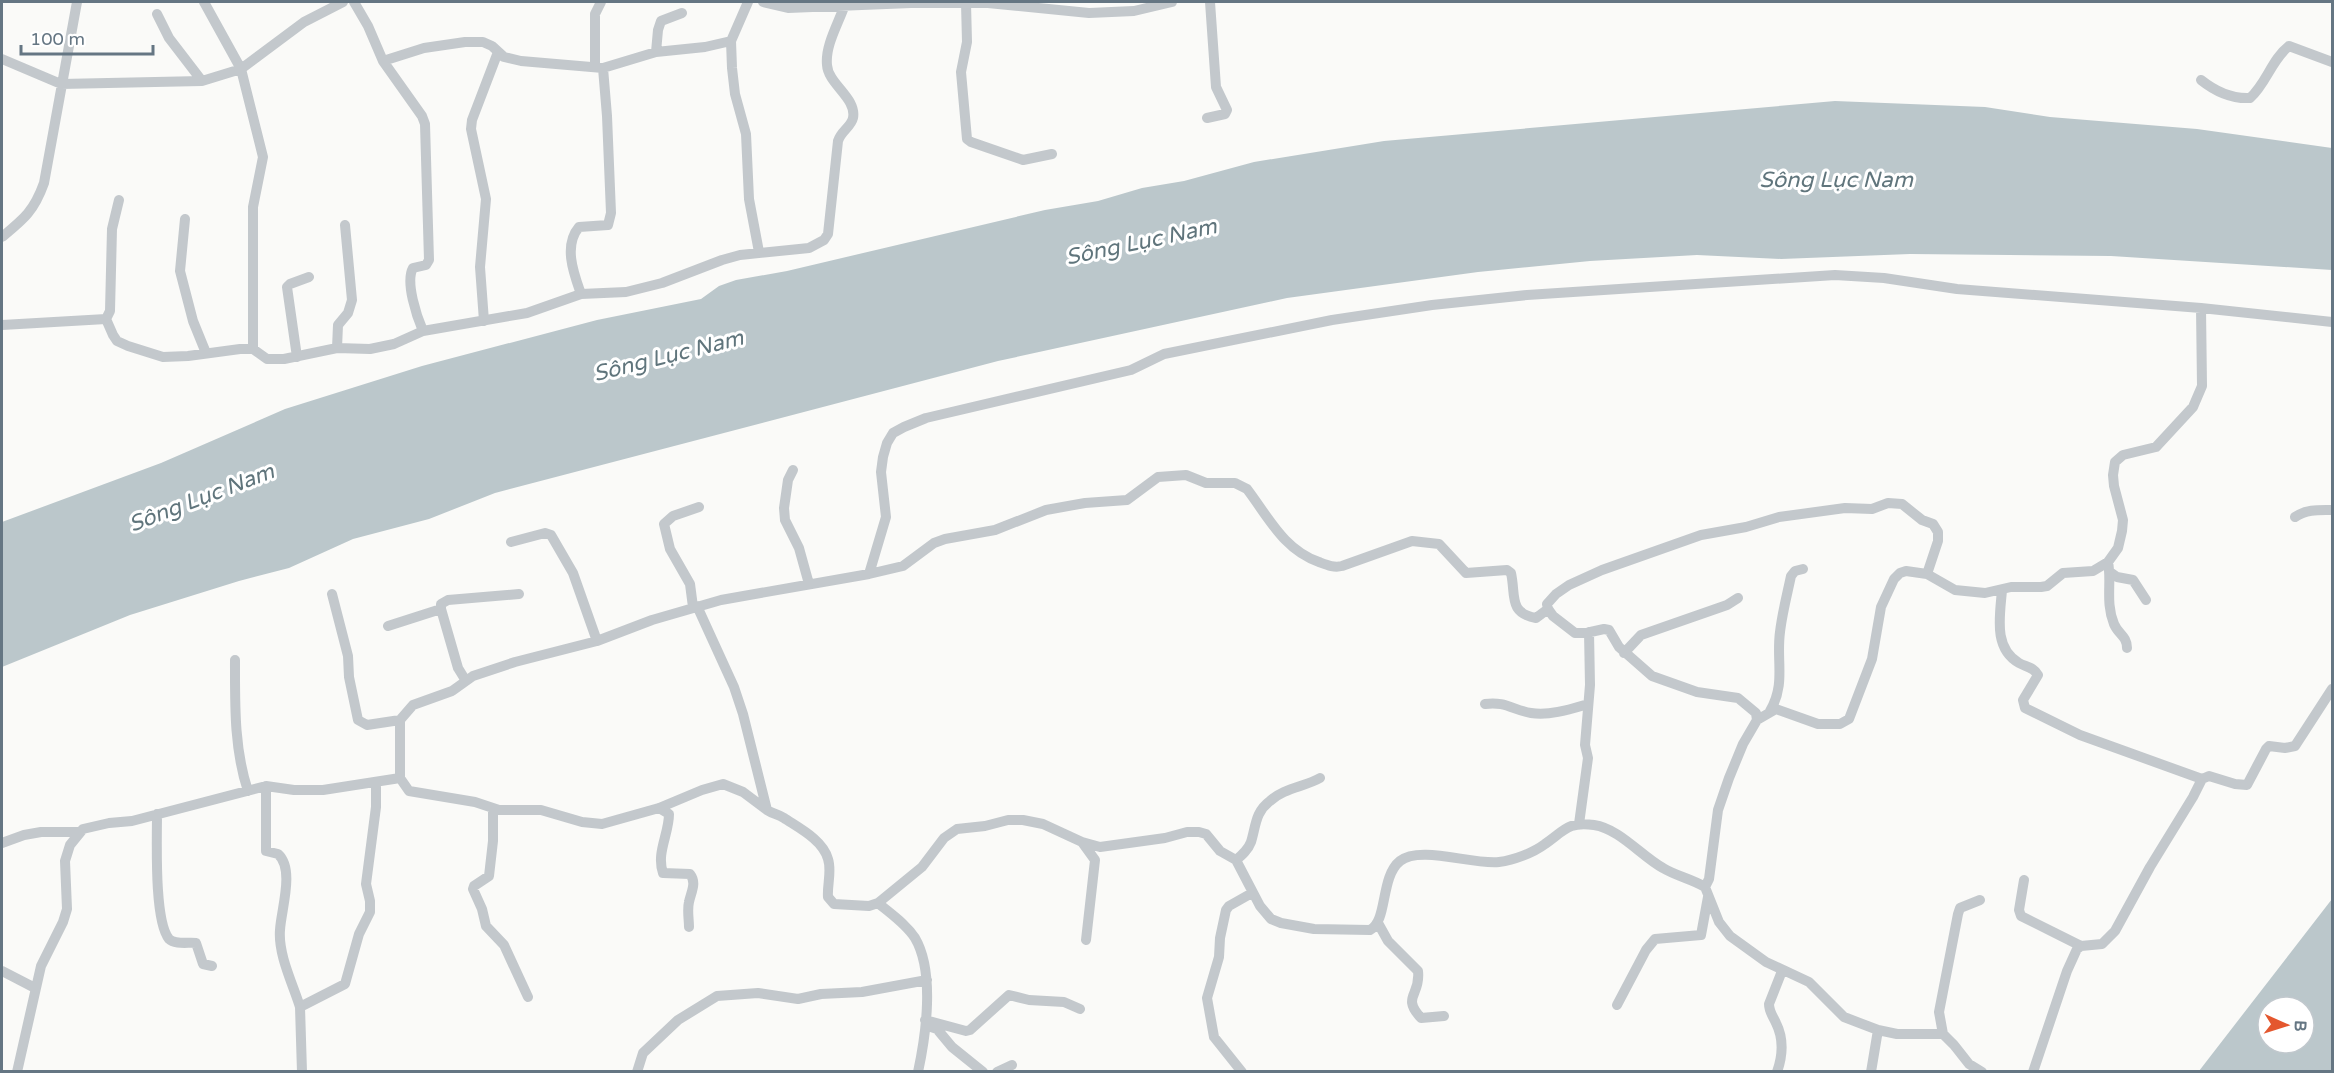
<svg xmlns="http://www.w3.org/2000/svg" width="2334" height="1073" font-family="'Varela Round',sans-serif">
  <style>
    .water { fill: #bbc7cb; fill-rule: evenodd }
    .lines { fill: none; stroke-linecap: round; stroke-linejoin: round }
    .minor { stroke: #c3c8cc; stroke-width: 10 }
    .labels { text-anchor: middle; stroke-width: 6; stroke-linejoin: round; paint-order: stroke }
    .water-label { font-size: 22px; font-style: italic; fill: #60757c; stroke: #fff }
  </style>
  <rect width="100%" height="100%" fill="#fafaf8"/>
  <path class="water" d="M1835 101 1985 107 2050 117 2197 129 2332 148V270L2111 256 1910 254 1781 259 1697 255 1590 261 1478 272 1287 298 998 361 495 493 429 519 353 539 289 568 239 581 130 615 2 667V522L161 463 285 409 422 366 597 320 701 299 719 286 736 280 787 271 1045 210 1098 201 1142 188 1184 181 1254 162 1384 141Z
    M2332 899V1071H2199ZM2268 1007H2304V1043H2268Z"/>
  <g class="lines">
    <path class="minor" d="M204 2 241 69 263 157 253 207V349
      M354 2 368 26 383 61 422 116 425 124 429 260 426 265 413 268C405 282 417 317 423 331
      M748 2 731 41 732 68 735 94 746 134 749 199 759 252
      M763 2 788 8 911 3H988L1089 13 1134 11 1172 2
      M966 3 967 42 961 72 967 139 971 142 1023 160 1052 154
      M157 14 169 38 202 81
      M656 52 658 30 661 21 682 13
      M2 59 61 84 202 81 241 69 304 22 343 2
      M383 61 424 48 465 42H483L492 46 504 57 521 61 603 68 656 52 705 47 731 41
      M595 67V14L601 2
      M2201 80C2216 92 2231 99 2250 98 2266 84 2272 59 2289 46L2332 62
      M1207 118 1225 114 1227 110 1216 87 1210 2
      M185 219 180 271 193 321 206 353
      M2 237C24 219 34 211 44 183L77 2
      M581 294C574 274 563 246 579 227L608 225 611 213 607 116 603 68
      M106 319 110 311 112 229 119 200
      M484 321 480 267 486 199 471 129 472 120 498 52
      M2 325 106 319 113 335 117 341 128 346 163 357 188 356 240 349H253L267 359H284L337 348 370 349 394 344 423 331 527 313 581 294 626 292 662 283 722 260 740 255 809 248 824 240 828 234 838 141C841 131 851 127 853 118 857 98 828 84 827 65 825 46 838 24 844 7
      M337 348 338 325 348 313 352 300 345 225
      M297 357 287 287 290 284 309 277
      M793 470 788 480 784 508 785 520 799 548 809 584
      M2295 517C2307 509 2319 510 2332 510
      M511 542 545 533 551 535 573 573 597 641
      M2108 562C2112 582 2105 602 2114 624 2118 634 2127 636 2127 648
      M2110 572 2117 577 2133 580 2146 600
      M869 574 903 566 934 543 945 539 995 530 1046 510 1085 503 1127 500 1158 477 1186 475 1206 483H1235L1247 489C1269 518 1284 550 1319 562 1327 565 1334 568 1342 566L1412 541 1439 544 1466 573 1507 570 1511 573C1516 595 1508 613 1536 618L1548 609
      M2002 590C2000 616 1993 648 2019 663 2026 667 2034 667 2038 675L2023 700 2025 708 2080 735 2202 779
      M332 594 348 656 349 677 358 720 367 725 400 720
      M697 606 734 687 743 714 767 810C773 814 778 814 784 818 799 828 823 840 828 859 832 871 827 885 828 897L834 904 869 906 878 903 922 867 944 838 957 829 985 826 1008 820H1023L1043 824 1082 842 1100 847 1165 838 1187 832H1199L1206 834 1220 851 1236 860 1260 906 1271 919 1281 923 1314 929 1370 930C1388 921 1380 877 1400 861 1420 845 1472 865 1499 862 1514 860 1533 853 1545 844 1564 831 1568 821 1594 825 1620 829 1641 856 1663 868 1676 876 1692 879 1705 887L1719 922 1730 936 1766 962 1809 982 1844 1017 1878 1030 1897 1034H1943L1954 1045 1969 1064 1982 1072
      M693 607 690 584 670 549 664 524 673 516 699 507
      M388 626 441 609
      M1624 653 1641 635 1727 605 1738 598
      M235 660C235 705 234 749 248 791
      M466 681 458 668 441 609V604L448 600 519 594
      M1485 704C1505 701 1513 710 1531 713 1550 716 1571 709 1588 704
      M1770 711C1786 684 1776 661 1780 632 1782 614 1787 595 1791 576L1795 571 1803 569
      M1757 720 1756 713 1738 698 1697 692 1652 676 1619 647 1609 630 1604 629 1586 633H1575L1553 616 1548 609 1547 604 1556 594 1569 585 1602 570 1701 535 1746 527 1779 517 1845 508 1872 509 1888 503 1902 504 1922 520 1933 524 1938 532V541L1927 574
      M400 778 409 791 475 802 499 810H541L582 822 602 824 659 808 702 790 723 784 743 792 767 810
      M266 786V851L278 854C295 869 281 910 280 930 278 955 293 984 300 1007
      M659 808 669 814C669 834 656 853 663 873L690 874C697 883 691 892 689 902 687 910 689 919 689 927
      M493 809V841L489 876 474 886 473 889 482 909 486 926 504 945 528 997
      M157 814C157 840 154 921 169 939 175 945 189 942 196 943L203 964 212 966
      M1579 824 1588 758 1585 745 1590 685 1589 632
      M1082 842 1095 860 1086 940
      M2 843 24 835 41 832H80
      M1236 860C1242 855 1248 850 1251 842 1256 826 1255 812 1270 801 1284 788 1304 787 1320 778
      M2024 880 2019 910 2021 916 2081 946
      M1705 887 1709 879 1718 810 1729 778 1743 744 1757 720 1776 709 1818 724H1840L1849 719 1872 659 1881 607 1894 579 1900 573 1906 571 1927 574 1955 590 1985 593 2011 587H2041L2047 586 2063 573 2093 571 2108 562 2118 548 2122 531 2123 520 2114 486 2113 475 2115 462 2123 455 2156 447 2193 407 2202 386 2201 308
      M878 903C891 914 906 924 915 938 935 972 926 1035 918 1072
      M1378 923 1388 941 1418 971C1421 996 1401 996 1421 1018L1444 1016
      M2 971 35 988
      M1617 1005 1646 950 1655 939 1701 935 1708 897
      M925 1020 966 1031 970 1030 1009 995 1029 1000 1064 1002 1080 1009
      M928 1026 937 1029 952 1047 983 1072
      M1943 1034 1939 1012 1958 914 1960 908 1980 900
      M17 1072 41 966 63 922 67 909 65 861 70 845 83 829 109 823 132 821 266 786 294 790H323L400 778V720L413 705 452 691 473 676 515 662 597 641 652 620 721 600 869 574 886 517 881 472 883 457 887 443 893 433 904 427 926 418 1131 370 1164 354 1332 320 1432 305 1527 295 1835 275 1884 278 1957 289 2201 308 2332 322
      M302 1072 300 1007 345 984 359 934 370 912V901L366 884 376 807V782
      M637 1072 643 1053 678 1020 717 996 758 993 798 999 821 994 862 992 927 980
      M997 1072 1012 1065
      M1242 1072 1214 1037 1207 998 1219 957 1220 938 1226 910 1229 906 1252 893
      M1777 1072C1783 1055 1784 1039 1776 1023 1773 1016 1769 1012 1769 1004L1782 971
      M1871 1072 1878 1030
      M2033 1072 2067 971 2077 949 2081 946 2102 944 2115 931 2150 867 2193 797 2202 779 2209 776 2235 784 2247 785 2266 749 2269 746 2285 748 2295 746 2332 689"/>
  </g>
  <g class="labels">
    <g class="water-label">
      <text x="1836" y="187">Sông Lục Nam</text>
      <text transform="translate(1141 241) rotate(-12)" y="8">Sông Lục Nam</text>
      <text transform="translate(668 355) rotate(-14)" y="8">Sông Lục Nam</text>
      <text transform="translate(201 497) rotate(-21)" y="8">Sông Lục Nam</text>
    </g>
  </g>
  <rect width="2334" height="1073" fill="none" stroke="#657683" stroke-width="6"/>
  <g transform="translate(2286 1025) rotate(93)"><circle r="28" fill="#ffffff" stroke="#c1c8cd" stroke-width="1.5"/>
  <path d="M0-4.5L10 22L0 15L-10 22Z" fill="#e4572e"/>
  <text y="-9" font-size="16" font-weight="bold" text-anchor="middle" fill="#657683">B</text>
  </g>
  <path d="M21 45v9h132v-9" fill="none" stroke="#657683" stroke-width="3"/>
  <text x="30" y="45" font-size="18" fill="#657683" stroke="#ffffff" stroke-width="4.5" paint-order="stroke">100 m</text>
</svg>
